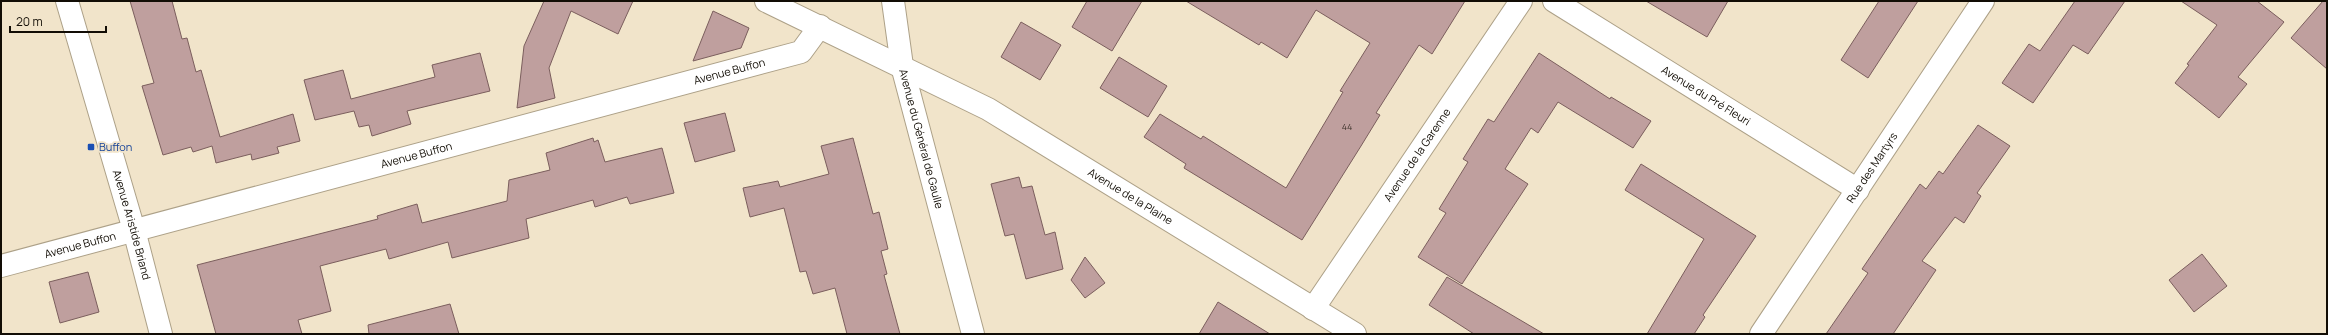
<svg xmlns="http://www.w3.org/2000/svg" width="2328" height="335" font-family="Manrope,sans-serif">
  <style>
    .building { fill: #bf9f9e; stroke: #7b5e5d }
    .lines { fill: none; stroke-linecap: round; stroke-linejoin: round }
    .minor-casing { stroke: #ada188; stroke-width: 24 }
    .minor { stroke: #fff; stroke-width: 22 }
    .transit-dot { fill: #1a4fb4; stroke: #f1e4ca; stroke-width: 1.5 }
    .labels { text-anchor: middle; stroke-width: 3.5; stroke-linejoin: round; paint-order: stroke }
    .number-label { font-size: 9px; fill: #3d322b }
    .street-label { font-size: 11px; fill: #120d05; stroke: #f1e4ca }
    .transit-label { font-size: 11px; fill: #164399; stroke: #f1e4ca; text-anchor: start }
  </style>
  <rect width="100%" height="100%" fill="#f1e4ca"/>
  <path class="building" d="M130 1H172L182 39 187 38 196 72 201 70 220 137 293 114 300 141 277 147 279 153 252 160 251 154 216 163 212 146 193 152 191 147 163 155 142 86 154 83Z
    M544 1H633L618 34 571 11 549 68 555 98 517 108 524 46Z
    M1087 1H1142L1112 51 1072 27Z
    M1186 1H1465L1432 54 1419 45 1376 113 1380 115 1361 146 1302 240 1184 168 1186 164 1144 137 1160 114 1201 139 1203 136 1286 188 1343 92 1340 91 1370 43 1316 10 1287 58 1261 42 1259 45Z
    M1646 1H1728L1707 37Z
    M1879 1H1918L1868 78 1841 60Z
    M2075 1H2125L2088 54 2073 45 2033 103 2002 83 2029 44 2040 51Z
    M2181 1H2257L2284 22 2238 77 2247 84 2219 118 2175 83 2189 65 2187 64 2217 25Z
    M2323 1H2327V69L2291 38Z
    M713 11 749 28 741 48 693 61Z
    M1021 22 1061 45 1040 80 1001 57Z
    M480 53 490 91 407 111 411 124 372 136 369 125 359 127 354 111 315 120 304 80 343 70 351 99 435 77 432 65Z
    M1539 53 1610 99 1611 97 1651 121 1633 148 1558 102 1538 133 1531 128 1505 169 1528 184 1462 284 1418 257 1446 213 1439 209 1468 162 1463 159 1488 119 1494 122Z
    M1119 57 1167 86 1148 117 1100 88Z
    M725 113 735 151 695 162 684 123Z
    M1978 125 2010 146 1977 193 1981 196 1964 223 1955 217 1922 261 1936 270 1893 334H1826L1868 273 1862 269 1920 184 1926 189 1939 171 1943 174Z
    M593 138 594 142 598 140 605 162 662 148 674 193 630 204 627 197 595 207 593 200 526 219 529 238 452 258 448 242 389 259 386 249 320 266 331 311 298 320 302 334H216L197 265 378 219 377 216 417 204 422 223 507 201 509 180 550 170 546 153Z
    M853 138 873 214 879 212 888 249 881 251 887 274 884 275 900 334H847L835 288 813 294 806 271 800 272 784 208 750 217 743 188 778 181 780 187 829 174 821 146Z
    M1641 164 1756 236 1703 315 1705 317 1694 334H1647L1704 239 1625 190Z
    M1019 177 1022 188 1032 186 1045 235 1055 232 1063 269 1026 279 1014 234 1005 236 991 184Z
    M2202 254 2227 286 2194 312 2169 280Z
    M1085 257 1105 283 1085 298 1071 280Z
    M88 272 99 312 60 323 49 282Z
    M1447 277 1544 334H1474L1429 305Z
    M1218 302 1270 334H1199Z
    M450 304 459 334H369L368 325Z"/>
  <g class="lines">
    <defs>
      <g id="minor">
        <path id="s1" d="M67 1 134 230 161 334"/>
        <path id="s2" d="M766 1 988 109 1355 334"/>
        <path id="s3" d="M893 1 902 66 973 334"/>
        <path id="s4" d="M1554 1 1858 190"/>
        <path id="s5" d="M1 266 801 52 820 26"/>
        <path id="s6" d="M1313 309 1521 1"/>
        <path id="s7" d="M1761 334 1983 1"/>
      </g>
    </defs>
    <use href="#minor" class="minor-casing"/>
    <use href="#minor" class="minor"/>
  </g>
  <rect class="transit-dot" x="87" y="143" width="8" height="8" rx="2"/>
  <g class="labels">
    <g class="number-label">
      <text x="1347" y="130">44</text>
    </g>
    <g class="street-label">
      <text dy="4" stroke="none"><textPath href="#s5" startOffset="754">Avenue Buffon</textPath></text>
      <text dy="4" stroke="none"><textPath href="#s4" startOffset="179">Avenue du Pré Fleuri</textPath></text>
      <text dy="4" stroke="none"><textPath href="#s3" startOffset="141">Avenue du Général de Gaulle</textPath></text>
      <text dy="4" stroke="none"><textPath href="#s5" startOffset="430">Avenue Buffon</textPath></text>
      <text dy="4" stroke="none"><textPath href="#s6" startOffset="186">Avenue de la Garenne</textPath></text>
      <text dy="4" stroke="none"><textPath href="#s7" startOffset="200">Rue des Martyrs</textPath></text>
      <text dy="4" stroke="none"><textPath href="#s2" startOffset="414">Avenue de la Plaine</textPath></text>
      <text dy="4" stroke="none"><textPath href="#s1" startOffset="233">Avenue Aristide Briand</textPath></text>
      <text dy="4" stroke="none"><textPath href="#s5" startOffset="82">Avenue Buffon</textPath></text>
    </g>
    <g class="transit-label">
      <text x="99" y="151">Buffon</text>
    </g>
  </g>
  <rect width="2328" height="335" fill="none" stroke="#120d05" stroke-width="4"/>
  <path d="M10 26v6h96v-6" fill="none" stroke="#120d05" stroke-width="2"/>
  <text x="16" y="26" font-size="12" fill="#120d05" stroke="#f1e4ca" stroke-width="3" paint-order="stroke">20 m</text>
</svg>
